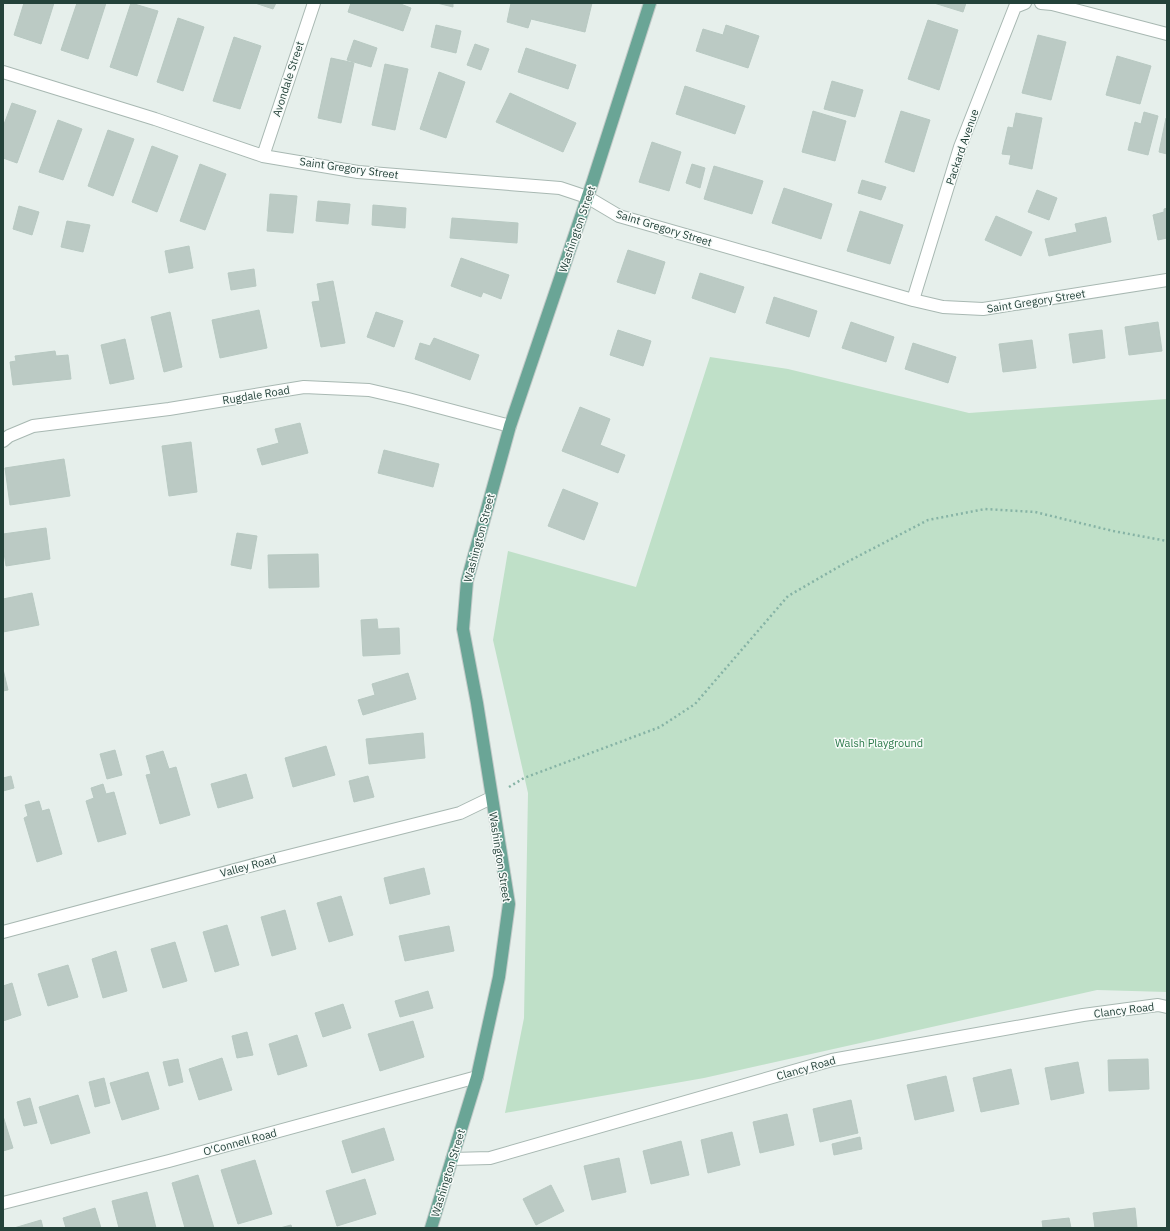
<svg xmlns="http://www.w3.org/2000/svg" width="1170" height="1231" font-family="'IBM Plex Sans',sans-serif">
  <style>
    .green { fill: #bfe0c8 }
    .building { fill: #bbcac4; stroke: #b8c9c2 }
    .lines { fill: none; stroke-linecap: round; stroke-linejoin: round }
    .minor-casing { stroke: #a8b8b2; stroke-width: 14 }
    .major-casing { stroke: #c2cac8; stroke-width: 14 }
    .path { stroke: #86b3a5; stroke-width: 2.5; stroke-dasharray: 2 3; stroke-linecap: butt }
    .minor { stroke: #fff; stroke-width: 12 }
    .major { stroke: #6aa596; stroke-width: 12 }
    .labels { text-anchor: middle; stroke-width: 3; stroke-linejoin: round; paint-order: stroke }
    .street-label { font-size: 11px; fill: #24423a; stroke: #f7fbf9 }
    .park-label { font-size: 11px; fill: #2d7a4b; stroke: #f7fbf9 }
  </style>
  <rect width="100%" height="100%" fill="#e6efeb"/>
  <path class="green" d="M710 357 788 369 969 413 1167 399V992L1097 990 704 1078 505 1113 524 1018 528 793 493 640 508 551 636 587Z"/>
  <path class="building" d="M24 3H54L41 44 14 35Z
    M77 3H106L88 59 61 50Z
    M131 3 158 11 137 76 110 67Z
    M255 3H276L273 9Z
    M351 3H398L411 8 403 31 348 12Z
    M437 3H453V7Z
    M511 3H592L585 32 531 19 528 28 507 22Z
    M934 3H966L963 12Z
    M178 18 204 27 183 91 157 82Z
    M928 20 958 30 939 90 908 79Z
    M436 25 461 31 456 53 431 47Z
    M726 25 759 36 748 68 696 51 703 29 723 35Z
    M1038 35 1066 42 1051 100 1022 93Z
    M234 37 261 46 240 109 213 101Z
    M354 40 377 48 371 67 347 60Z
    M475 44 489 49 481 70 467 65Z
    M526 48 576 65 568 89 518 72Z
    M1117 56 1151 66 1140 104 1106 95Z
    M331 58 354 63 341 123 318 118Z
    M385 64 408 69 395 130 372 125Z
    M439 72 465 82 446 138 420 129Z
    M832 81 863 90 855 117 824 109Z
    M685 86 745 106 735 134 676 114Z
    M510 93 576 123 563 152 496 122Z
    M12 103 36 111 17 163 3 158V127Z
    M813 111 846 121 835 161 802 152Z
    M901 111 930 120 914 172 885 162Z
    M1144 112 1158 116 1148 155 1128 150 1135 122 1141 124Z
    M1016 113 1042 118 1032 169 1009 164 1011 155 1002 154 1008 127 1013 128Z
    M1166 118H1167V154L1159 152Z
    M58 120 82 129 63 180 39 172Z
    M108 130 134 139 113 196 88 186Z
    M652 142 681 152 669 191 639 182Z
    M152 146 178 156 157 212 132 202Z
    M200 164 226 174 205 230 180 221Z
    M692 164 705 168 700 188 686 183Z
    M714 166 763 181 752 214 704 199Z
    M862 180 886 187 881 200 858 193Z
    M784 188 832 204 821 239 772 223Z
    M1037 190 1057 198 1049 220 1028 212Z
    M270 194 297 196 293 233 267 231Z
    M318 201 350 204 348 224 316 221Z
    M373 205 406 208 405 228 372 225Z
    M19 206 39 212 32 235 13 229Z
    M1167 208V238L1158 240 1153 215 1164 212V209Z
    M860 211 903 225 890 264 847 251Z
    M996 216 1032 232 1021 256 985 240Z
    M1106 217 1111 242 1049 256 1045 239 1077 232 1075 224Z
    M452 218 518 223 517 243 450 238Z
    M67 221 90 225 83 252 61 247Z
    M189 246 193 268 169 273 165 251Z
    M628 250 665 262 655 294 617 282Z
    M461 258 509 275 501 299 483 292 481 297 451 286Z
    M254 269 256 286 231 290 228 273Z
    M700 273 744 287 735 313 692 298Z
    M333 281 345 343 321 347 312 302 320 301 317 284Z
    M774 297 817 311 809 337 766 323Z
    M259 310 267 348 220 358 212 320Z
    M170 312 182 367 164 372 151 317Z
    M376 312 403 321 394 347 367 337Z
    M851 322 894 337 886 362 842 348Z
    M1158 322 1162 351 1129 355 1125 327Z
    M618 330 651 341 643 366 610 355Z
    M1102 330 1105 358 1073 363 1069 334Z
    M434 338 479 355 470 380 415 359 420 343 430 346Z
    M125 339 134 379 110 384 101 345Z
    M1032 340 1036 368 1003 372 999 344Z
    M913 343 956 357 948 383 905 369Z
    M55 351 56 356 68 355 71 379 13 385 10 362 16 361 15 356Z
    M580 407 610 419 600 445 625 455 618 473 562 451Z
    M300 423 308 453 262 465 257 449 279 443 275 429Z
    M191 442 197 492 169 496 162 446Z
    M384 450 439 464 433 487 378 473Z
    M64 459 70 496 10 505 5 468Z
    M563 489 598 503 584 540 548 526Z
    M46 528 50 559 6 566 3 546V534Z
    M237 533 257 536 251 569 231 565Z
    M318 554 319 587 269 588 268 555Z
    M32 593 39 625 3 632V599Z
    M377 619 378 629 399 628 400 654 363 656 361 620Z
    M3 669 8 690 3 691Z
    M408 673 416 699 363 715 358 700 375 695 372 684Z
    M423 733 425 758 369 764 366 739Z
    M326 746 335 775 293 787 285 758Z
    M115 750 122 775 107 779 100 754Z
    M163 751 169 769 176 767 190 815 160 824 146 775 151 774 146 756Z
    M246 774 253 798 218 808 211 784Z
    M11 776 14 788 3 791V778Z
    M368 776 374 797 354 802 349 781Z
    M103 784 106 794 114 792 126 834 98 842 86 801 94 798 91 788Z
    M39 801 42 811 49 809 62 854 37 862 24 818 28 816 25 805Z
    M424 868 430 894 390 904 384 878Z
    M341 896 353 935 329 942 317 903Z
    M285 910 296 949 272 956 261 917Z
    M227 925 239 965 215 972 203 932Z
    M449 926 454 951 405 961 399 936Z
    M175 942 187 981 163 988 151 949Z
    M116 951 127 991 103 998 92 959Z
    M68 965 78 997 48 1006 38 974Z
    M12 983 21 1015 3 1021V986Z
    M428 991 433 1008 400 1017 395 1001Z
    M343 1004 351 1028 323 1037 315 1013Z
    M413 1021 424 1057 380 1071 368 1034Z
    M247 1032 253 1055 237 1058 232 1036Z
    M297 1035 307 1066 278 1075 269 1044Z
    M222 1058 232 1090 199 1100 189 1069Z
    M178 1059 183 1082 169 1086 163 1062Z
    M1148 1059 1149 1089 1109 1091 1108 1060Z
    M1078 1062 1084 1093 1051 1100 1045 1068Z
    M1011 1069 1019 1104 981 1112 973 1078Z
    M148 1072 159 1109 122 1120 110 1083Z
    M946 1076 954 1111 915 1120 907 1085Z
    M104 1078 110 1103 95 1107 89 1082Z
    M78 1095 90 1133 51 1144 39 1107Z
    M30 1098 37 1123 24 1126 17 1102Z
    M851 1100 858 1133 820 1142 813 1109Z
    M787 1114 794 1145 760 1153 753 1122Z
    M3 1116 13 1148 3 1151Z
    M384 1128 394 1160 352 1173 342 1141Z
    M732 1132 740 1165 708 1173 701 1140Z
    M860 1137 862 1149 834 1155 832 1144Z
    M681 1141 689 1175 651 1184 643 1151Z
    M619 1158 626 1192 592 1200 584 1166Z
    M255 1160 272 1214 238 1224 221 1170Z
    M198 1175 214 1228H185L172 1183Z
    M365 1179 376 1214 337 1226 326 1191Z
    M551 1185 564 1211 536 1225 523 1199Z
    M147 1192 156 1228H119L112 1201Z
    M95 1208 101 1228H66L63 1218Z
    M1135 1208 1137 1228H1095L1093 1213Z
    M1069 1218 1071 1228H1043L1042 1221Z
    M41 1220 43 1228H14Z
    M291 1225 292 1228H280Z"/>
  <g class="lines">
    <defs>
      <path id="minor" d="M1041 3 1052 4 1167 34
        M3 72 155 119 263 156 358 172 560 188 587 197 619 216 913 300 943 307 983 309 1167 280
        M263 156 314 3
        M913 300 960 147 1015 7 1025 3
        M3 441 9 436 33 426 169 409 304 387 369 390 408 399 510 426
        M3 932 261 863 460 813 491 798
        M452 1159 490 1158 832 1060 1083 1015 1158 1005 1167 1007
        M3 1203 169 1161 477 1077"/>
      <path id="major" d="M431 1228 477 1077 499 977 509 904 477 703 463 629 467 581 510 426 593 181 650 3"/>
    </defs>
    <use href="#minor" class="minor-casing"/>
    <use href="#major" class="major-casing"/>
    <path class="path" d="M509 787 524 778 660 727 695 704 788 596 847 562 928 520 985 509 1035 512 1113 531 1167 541"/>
    <use href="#minor" class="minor"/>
    <use href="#major" class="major"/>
  </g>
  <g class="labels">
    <g class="street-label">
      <text transform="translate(288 79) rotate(-72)" y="4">Avondale Street</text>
      <text transform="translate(962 147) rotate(-71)" y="4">Packard Avenue</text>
      <text transform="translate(349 168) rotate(8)" y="4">Saint Gregory Street</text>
      <text transform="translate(664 228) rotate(17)" y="4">Saint Gregory Street</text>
      <text transform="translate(577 229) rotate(-71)" y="4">Washington Street</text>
      <text transform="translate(1036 301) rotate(-9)" y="4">Saint Gregory Street</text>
      <text transform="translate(256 395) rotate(-9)" y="4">Rugdale Road</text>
      <text transform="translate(479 538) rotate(-75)" y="4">Washington Street</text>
      <text transform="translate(500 857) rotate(81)" y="4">Washington Street</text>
      <text transform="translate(248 866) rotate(-15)" y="4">Valley Road</text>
      <text transform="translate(1124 1010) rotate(-7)" y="4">Clancy Road</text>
      <text transform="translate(806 1068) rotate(-16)" y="4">Clancy Road</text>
      <text transform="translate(240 1142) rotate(-15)" y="4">O'Connell Road</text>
      <text transform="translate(448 1173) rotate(-73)" y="4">Washington Street</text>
    </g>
    <g class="park-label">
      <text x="879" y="747">Walsh Playground</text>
    </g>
  </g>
  <rect width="1170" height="1231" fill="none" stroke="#24423a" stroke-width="8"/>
</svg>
